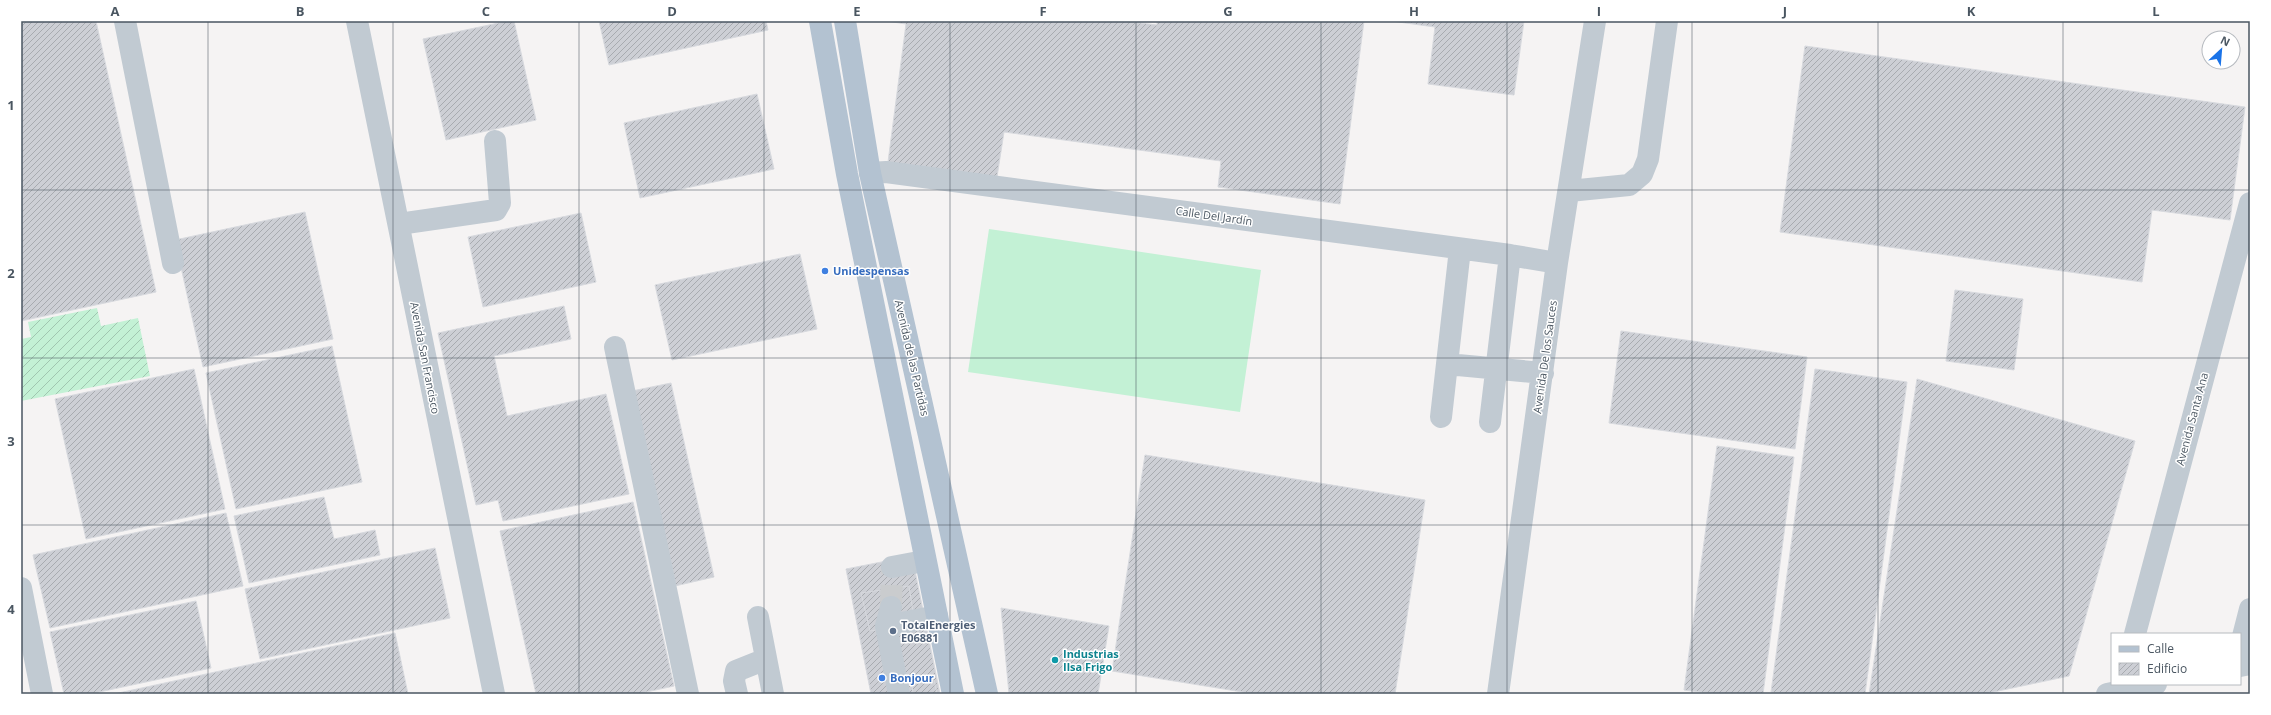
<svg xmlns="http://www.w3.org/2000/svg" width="2271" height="715" font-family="'Open Sans',sans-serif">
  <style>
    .garden { fill: url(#garden-furrows) }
    .pitch { fill: #c3f1d5 }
    .building { fill: url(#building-hatch); stroke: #d7d9de }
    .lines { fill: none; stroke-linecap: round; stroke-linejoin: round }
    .minor-tunnel { stroke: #caccce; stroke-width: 22; stroke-dasharray: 22 11; stroke-linecap: butt }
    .minor { stroke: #c1cad2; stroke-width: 22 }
    .major { stroke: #b3c2d1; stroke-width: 22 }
    .grid { fill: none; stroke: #4a5661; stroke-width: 1; stroke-opacity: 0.55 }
    .shop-dot { fill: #3f7fe0; stroke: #fff; stroke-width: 1.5 }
    .service-dot { fill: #5c6f8a; stroke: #fff; stroke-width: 1.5 }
    .culture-dot { fill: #0f9aa8; stroke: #fff; stroke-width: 1.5 }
    .labels { text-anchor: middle; stroke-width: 3; stroke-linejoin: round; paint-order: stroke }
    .street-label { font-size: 11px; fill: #4a5661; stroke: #fff }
    .shop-label { font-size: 11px; font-weight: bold; fill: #366cbe; stroke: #fff; text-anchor: start }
    .service-label { font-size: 11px; font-weight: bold; fill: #4e5e75; stroke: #fff; text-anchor: start }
    .culture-label { font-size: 11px; font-weight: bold; fill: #0d838f; stroke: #fff; text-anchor: start }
    .neatline { fill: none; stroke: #4a5661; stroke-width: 1.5 }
    .grid-label { font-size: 13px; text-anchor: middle; font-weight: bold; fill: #4a5661 }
  </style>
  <defs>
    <pattern id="garden-furrows" width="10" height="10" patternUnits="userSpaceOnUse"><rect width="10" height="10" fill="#c3f1d5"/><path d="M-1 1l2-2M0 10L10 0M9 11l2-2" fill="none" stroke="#a0c6b0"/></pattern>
    <pattern id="building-hatch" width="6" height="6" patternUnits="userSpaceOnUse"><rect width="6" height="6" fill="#cdcfd5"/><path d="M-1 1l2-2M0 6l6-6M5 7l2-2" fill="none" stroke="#a8abb0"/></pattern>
  </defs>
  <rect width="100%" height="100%" fill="#f5f3f3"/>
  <path class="garden" d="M97 308 101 326 138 318 150 376 21 401V339L31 337 28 322Z"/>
  <path class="pitch" d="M989 229 1261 270 1240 412 968 372Z"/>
  <path class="building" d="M28 21H96L156 292 21 321V23Z
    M508 21H514L536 120 446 140 423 39Z
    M599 21H766L768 30 609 65Z
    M886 21H1125L1157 25V21H1364L1340 204 1218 187 1221 161 1004 132 997 177 888 162 906 24Z
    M1391 21H1524L1514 95 1428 84 1435 27Z
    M1805 46 2245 107 2230 220 2152 210 2142 282 1780 232Z
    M757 94 774 169 640 198 624 123Z
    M305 212 333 339 203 367 175 240Z
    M581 213 596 282 483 307 468 237Z
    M800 254 817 329 672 360 655 285Z
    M1955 290 2023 299 2014 370 1946 361Z
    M564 306 571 339 494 356 507 416 606 394 629 494 503 521 498 500 476 505 438 333Z
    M1621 331 1807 357 1795 449 1609 423Z
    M332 346 362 482 236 509 206 373Z
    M194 369 225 509 86 539 55 399Z
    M1815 369 1907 382 1865 694H1788L1771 692Z
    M1917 379 2135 441 2069 676 1984 694H1869Z
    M671 383 714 577 675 586 632 391Z
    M1717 446 1794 457 1763 694H1716L1684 690Z
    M1145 455 1425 500 1395 694H1255L1112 671Z
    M324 497 334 539 375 530 380 555 249 583 234 516Z
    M633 502 674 686 637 694H536L500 531Z
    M226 513 243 586 50 628 33 555Z
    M435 548 450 618 260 659 245 589Z
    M912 556 940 694H871L846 569Z
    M909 586 915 625 870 631 861 593Z
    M196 601 211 668 90 694H64L50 632Z
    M1001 608 1109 626 1098 694H1009Z
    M395 633 408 694H114Z
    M934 680 937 694H913L912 684Z"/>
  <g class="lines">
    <path class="minor-tunnel" d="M891 607 892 567"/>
    <path class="minor" d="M125 21 173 263
      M357 21 494 694
      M870 173 886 172 1510 255 1557 263
      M1569 191 1629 185 1642 174 1648 159 1667 21
      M399 224 496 210 500 203 495 141
      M615 347 688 694
      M1447 364 1543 373
      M1441 417 1460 249
      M1490 422 1510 255
      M892 567 924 561
      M21 588 42 694
      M891 607 886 626 937 616
      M758 617 773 694
      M886 626 899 694
      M2135 634 2250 203
      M2240 648 2250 609
      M2240 666 2250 664
      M737 694 734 681 736 671 766 659
      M1498 694 1557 263 1595 21
      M2107 694 2156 684"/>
    <path class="major" d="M820 21 847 174 953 694
      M845 21 870 173 987 694"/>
  </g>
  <path class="grid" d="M208 21V694M393 21V694M579 21V694M764 21V694M950 21V694M1136 21V694M1321 21V694M1507 21V694M1692 21V694M1878 21V694M2063 21V694M21 190H2250M21 358H2250M21 525H2250"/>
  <g class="shop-dot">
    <circle cx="825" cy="271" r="4"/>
    <circle cx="882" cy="678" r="4"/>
  </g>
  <circle class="service-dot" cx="893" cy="631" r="4"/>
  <circle class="culture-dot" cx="1055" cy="660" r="4"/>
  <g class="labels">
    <g class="street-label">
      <text transform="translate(1214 216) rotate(8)" y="4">Calle Del Jardín</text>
      <text transform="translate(1545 357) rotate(-82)" y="4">Avenida De los Sauces</text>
      <text transform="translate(425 358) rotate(79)" y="4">Avenida San Francisco</text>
      <text transform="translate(912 358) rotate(77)" y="4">Avenida de las Partidas</text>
      <text transform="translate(2192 419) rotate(-75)" y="4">Avenida Santa Ana</text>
    </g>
    <g class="shop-label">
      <text x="833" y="275">Unidespensas</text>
      <text x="890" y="682">Bonjour</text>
    </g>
    <g class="service-label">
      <text x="901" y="629">TotalEnergies<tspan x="901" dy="13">E06881</tspan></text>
    </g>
    <g class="culture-label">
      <text x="1063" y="658">Industrias<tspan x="1063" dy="13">Ilsa Frigo</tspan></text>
    </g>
  </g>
  <rect width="2271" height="715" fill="none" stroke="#ffffff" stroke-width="44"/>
  <rect x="2111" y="633" width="130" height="52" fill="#ffffff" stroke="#b7bbc0"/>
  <rect x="2119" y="646" width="20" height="6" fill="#b3c2d1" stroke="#b7bbc0"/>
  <text x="2147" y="653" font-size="12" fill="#4a5661">Calle</text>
  <rect x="2119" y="663" width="20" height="12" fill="url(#building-hatch)" stroke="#b7bbc0"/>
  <text x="2147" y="673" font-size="12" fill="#4a5661">Edificio</text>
  <g transform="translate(2221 50) rotate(26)"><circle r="19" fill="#ffffff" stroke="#b7bbc0"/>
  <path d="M0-3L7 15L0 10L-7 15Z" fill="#1a73e8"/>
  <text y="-6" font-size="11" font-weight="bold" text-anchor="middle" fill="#4a5661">N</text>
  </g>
  <rect x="22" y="22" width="2227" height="671" class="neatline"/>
  <g class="grid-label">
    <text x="115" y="16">A</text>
    <text x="300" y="16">B</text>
    <text x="486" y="16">C</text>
    <text x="672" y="16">D</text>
    <text x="857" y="16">E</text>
    <text x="1043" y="16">F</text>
    <text x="1228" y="16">G</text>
    <text x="1414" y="16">H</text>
    <text x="1599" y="16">I</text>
    <text x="1785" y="16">J</text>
    <text x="1971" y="16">K</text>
    <text x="2156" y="16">L</text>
    <text x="11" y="110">1</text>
    <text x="11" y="278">2</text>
    <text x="11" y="446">3</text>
    <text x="11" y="614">4</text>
  </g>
</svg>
